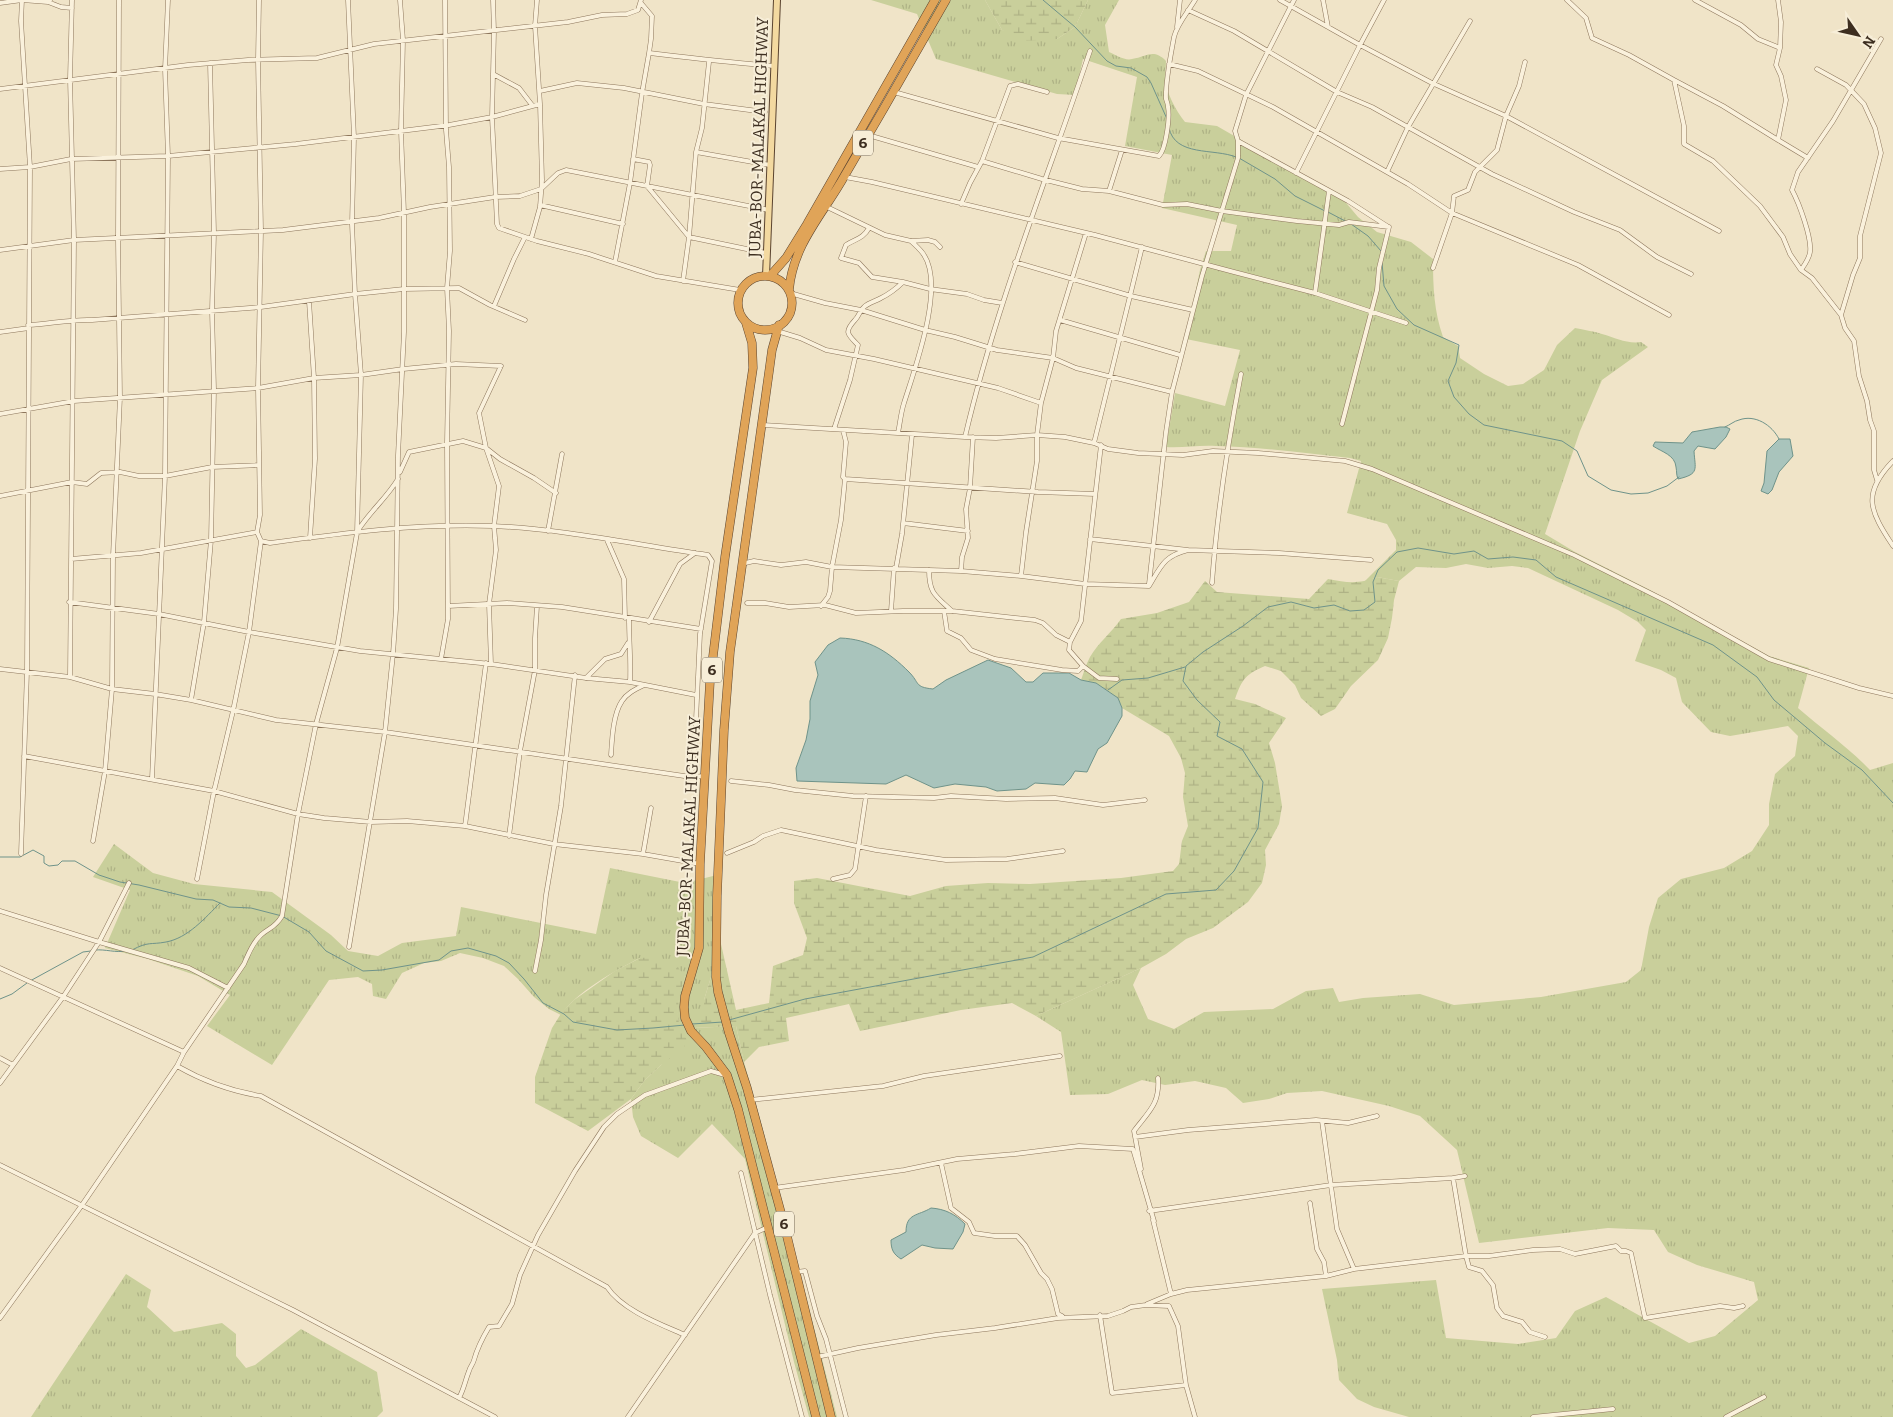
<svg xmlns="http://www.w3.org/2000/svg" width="1893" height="1417" font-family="Bitter,serif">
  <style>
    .grass { fill: url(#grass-tufts) }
    .wetland { fill: url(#wetland-marsh) }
    .water { fill: #a9c4bc; stroke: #6f938a }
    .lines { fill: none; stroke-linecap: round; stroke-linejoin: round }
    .stream { stroke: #6f938a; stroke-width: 1 }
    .street-casing { stroke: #8d765c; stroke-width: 5 }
    .primary-casing { stroke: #5b4430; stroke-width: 8 }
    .highway-casing { stroke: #5b4430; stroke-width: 9 }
    .street { stroke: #faf1dc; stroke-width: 4 }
    .primary { stroke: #f3d9a0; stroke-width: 6 }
    .highway { stroke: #e0a458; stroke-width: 8 }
    .labels { text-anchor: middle; stroke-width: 4; stroke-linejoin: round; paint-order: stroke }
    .shield { fill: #f7eed8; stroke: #756857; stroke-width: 1 }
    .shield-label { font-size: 15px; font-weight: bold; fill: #3d2e20 }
    .street-label { font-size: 16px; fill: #3d2e20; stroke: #f7eed8 }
  </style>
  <defs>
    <pattern id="grass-tufts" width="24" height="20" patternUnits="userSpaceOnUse" patternTransform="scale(1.25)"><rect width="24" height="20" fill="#c9cf9b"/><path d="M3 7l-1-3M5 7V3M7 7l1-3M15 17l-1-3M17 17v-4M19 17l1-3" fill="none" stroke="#aeb285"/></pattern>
    <pattern id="wetland-marsh" width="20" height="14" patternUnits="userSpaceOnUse" patternTransform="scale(1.25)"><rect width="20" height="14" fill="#c9cf9b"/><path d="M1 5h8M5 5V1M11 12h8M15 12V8" fill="none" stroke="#aeb285"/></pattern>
  </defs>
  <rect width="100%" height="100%" fill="#f0e4c8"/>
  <path class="grass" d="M871 0H985L1002 30 1057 39 1075 27 1088 0H1119L1105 25 1109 52C1116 55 1125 61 1132 59 1147 57 1153 48 1166 61 1166 67 1165 72 1165 78 1166 92 1176 111 1185 122L1217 126 1342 198 1358 217 1377 232 1411 242 1433 259C1433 287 1434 311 1443 337L1458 346 1460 358 1484 374 1508 386 1523 384 1544 370 1557 345 1575 328C1584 330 1593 331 1602 334 1616 338 1627 344 1641 342L1648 347 1602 380 1580 431 1545 534 1575 552 1650 590 1769 656 1809 668 1798 708C1822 729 1848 747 1870 770L1893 763V1417H1409L1374 1407 1357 1399 1339 1380 1337 1360 1322 1289 1436 1280 1446 1338 1518 1344 1556 1338 1575 1311 1606 1297 1689 1343 1715 1336 1758 1300 1754 1282 1697 1265 1668 1252 1654 1230 1608 1228 1479 1243 1457 1150 1420 1116 1389 1106 1322 1091 1287 1093 1269 1099 1243 1103 1226 1088 1195 1081 1165 1085 1142 1080 1108 1094 1070 1095 1061 1032 1036 1016 1141 968 1133 985 1148 1019 1174 1029 1204 1012 1273 1009 1306 991 1333 988 1339 1002 1363 998 1420 994 1454 1005 1541 997 1626 982 1641 970 1649 927 1658 898 1681 879 1724 868 1752 851 1769 825V804L1775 774 1795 756 1798 736 1788 726 1730 736 1711 732 1682 702 1676 678 1661 670 1635 661 1646 630 1638 622 1618 610 1528 568 1512 566 1488 568 1466 564 1446 568 1416 567 1399 581 1377 577 1363 583 1396 550V540L1387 524 1347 513 1361 461 1350 458C1306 453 1261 447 1216 446 1199 445 1183 448 1166 447L1175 393 1225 406 1240 350 1186 339 1200 270 1206 251H1231L1237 225 1162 208 1172 155 1125 146 1137 77 1083 59 1075 95 1057 94 936 59 917 14Z
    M114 844 153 873 194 884 272 892 331 935 348 951 378 956 402 943 456 936 461 907 596 934 610 868 685 883 721 874V944L704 1000V1016H690L693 1028 736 1026 744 1062 763 1130 837 1417H809L794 1362 745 1159 712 1124 678 1158 641 1136 633 1117 631 1099 644 1081 661 1065 680 1031 677 1012 679 995 685 977 640 958C616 970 576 992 561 1015L549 1009 534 997 518 979 504 966 483 958 460 953 441 961 424 963 402 973 386 999 373 996 372 984 358 977 329 980 272 1065 207 1026 230 995 198 976 148 959 105 948 130 890 93 877Z
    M126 1274 151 1290 147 1307 174 1332 222 1323 236 1334V1356L246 1368 255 1365 301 1329 377 1372 383 1411 377 1417H31Z"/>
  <path class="wetland" d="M985 0H1088L1075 27 1057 39 1024 41 1002 30Z
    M1377 577 1399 581 1394 600 1392 618 1388 638 1378 660 1351 686 1335 709 1321 716 1301 698 1295 685 1281 671 1265 666C1246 674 1242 679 1235 699L1255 704 1286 718 1269 743 1275 763 1282 806 1279 824 1265 850 1266 865 1262 883 1248 902 1213 928 1186 939 1166 954 1141 968 1036 1016 1012 1003 961 1010 860 1031 849 1004 786 1018 789 1041 759 1047 744 1062 736 1026 693 1028 689 1016H704V1000L721 944 736 1010 769 1003 773 966 803 955 807 938 794 903V881L817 878 910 896 946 886 988 883 1030 884 1121 878 1173 871 1179 864 1182 841 1188 826 1183 797 1185 773 1181 758 1169 736 1122 708 1118 698 1096 683 1081 680C1084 672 1086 664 1090 657 1098 643 1112 632 1121 619L1157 613 1189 602 1205 581 1217 592 1309 599 1328 579C1348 583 1359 584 1377 577Z
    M655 957 679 969 685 977C678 1000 672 1020 688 1041L683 1048 661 1065 644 1081 631 1099 588 1131 535 1103V1077L552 1028 562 1012 574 1000 615 971 640 958Z"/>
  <path class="water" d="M1720 427H1726L1730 429 1726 437 1715 449 1698 446 1694 451C1695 469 1700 474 1678 479 1676 474 1677 472 1676 467 1675 455 1662 452 1653 446L1655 442 1683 443 1692 432Z
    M1779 439H1790L1793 456 1779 472 1772 490 1768 494 1761 491 1764 483 1767 451Z
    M840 638C869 639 889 652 909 672 920 683 914 687 933 689L946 680 988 660 1011 668 1026 682H1033L1043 673H1069L1081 680 1096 683 1118 698 1122 708V716L1107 743 1098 749 1087 772 1075 771 1070 779 1064 785 1035 783 1026 789 997 791 986 787 955 784 934 788 906 775 886 784 797 781 796 768 806 740 810 719V701L818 675 815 662 828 645Z
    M931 1208C945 1209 955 1214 965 1224L963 1232 953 1249 935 1248 922 1245 901 1259C893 1254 891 1249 891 1240L906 1232C906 1213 918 1216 931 1208Z"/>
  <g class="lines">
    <path class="stream" d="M1043 0 1075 27 1107 61 1116 66 1131 68 1147 77 1151 83 1167 119
      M1169 128C1175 157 1214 148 1236 157
      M1239 158 1275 179 1295 196 1325 211
      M1328 212 1347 222
      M1351 224 1368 236 1381 251
      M1382 262 1384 286 1397 309 1414 325 1459 345 1456 363 1448 381 1454 397 1469 414 1484 425 1562 441 1577 451 1588 476 1611 490 1631 494 1648 493 1667 486 1679 477
      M1725 427C1730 425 1734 421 1739 420 1755 414 1772 425 1779 439
      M1108 690 1122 680 1148 678 1185 667
      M0 857H20L33 850 44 856V863L49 866 58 865 62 861H75L99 875 120 882 139 885 196 899 213 900 229 907 251 908 282 916 309 932 326 951 363 971 382 970 439 960 451 951 468 948 496 956 509 963 524 979 543 1003 564 1014 573 1022 617 1030 653 1028 685 1025
      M95 950C106 949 115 953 126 951
      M132 950C149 941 150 945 166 942 188 938 205 918 220 903
      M30 981 83 952 91 951
      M0 999 12 994 27 983
      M729 1020 805 999 1033 957 1166 894 1216 890 1234 871 1258 828 1263 782 1242 749 1217 736 1220 722 1197 700 1183 681 1186 666 1203 652 1243 626 1268 607 1291 602 1314 608 1334 605 1350 611 1364 610 1375 602 1373 582 1378 570 1397 552 1418 548 1454 554 1474 551 1488 559 1513 557 1536 560 1556 577 1713 645 1757 677 1774 700 1825 743 1862 770 1893 803
      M692 1024 723 1022"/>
    <defs>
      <path id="street" d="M493 0 494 31 492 117 497 224 499 228 537 241 589 254 656 276 740 290
        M537 0 535 26 540 104
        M1280 0 1360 45 1432 83 1506 116 1719 231
        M1294 0 1246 95 1235 131 1238 141 1348 201 1387 226
        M1323 0 1328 27
        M1567 0 1586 18 1592 38 1629 55 1674 80 1684 126V144L1713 161 1760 206 1783 237 1790 254 1801 270 1812 278 1841 315 1845 328 1854 341 1859 376 1867 401 1870 420 1874 431V470L1877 480
        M1695 0 1741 25 1758 39 1780 48
        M1778 0 1781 22 1780 48 1776 65 1781 76 1786 100 1778 140 1808 158
        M48 2 61 7 72 8
        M0 3 22 0 48 2 50 0
        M641 3 652 16 651 39 649 53
        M1188 10 1234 31 1337 92 1372 107 1492 174 1574 212 1620 230 1657 257 1691 274
        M1177 27 1180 0
        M1169 64 1198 71 1273 107 1408 184 1452 213 1578 265 1669 315
        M1817 69 1846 85 1864 104 1875 128 1881 153 1860 236V258L1853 275 1841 315
        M493 74 519 88 532 105
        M1674 80 1723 106 1778 140
        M0 89 188 65 248 60 317 58 374 44 568 22 602 15 627 14 638 10 641 0
        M540 91 577 83 624 88 704 104 765 112
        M894 92 1058 138 1159 156C1166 149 1170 117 1168 107 1168 104 1167 102 1166 99 1165 83 1171 54 1174 37 1177 24 1188 12 1195 0
        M868 135 978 167
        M696 152 770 165
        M633 159 649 162 650 165 647 186 689 237 766 253
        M982 161 1042 179 1082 189 1109 191 1163 205 1187 204 1222 211 1297 221 1339 225 1349 222 1389 227
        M0 169 30 167 71 159 168 156 296 144 449 125 492 117 540 104 542 180 540 207 531 239
        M1387 172 1408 127 1470 21
        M1296 173 1360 45 1384 0
        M845 177 872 182 1095 235 1234 272 1315 293 1406 323
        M1109 191 1122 150
        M961 204 970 183 982 161 1010 86 1018 84 1047 92
        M540 205 623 224
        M825 206 885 235 911 241 928 240 935 242 940 247
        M869 228C863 239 855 239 846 245L841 258 859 263 872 277 903 282
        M0 250 74 240 283 230 379 218 430 207 495 197 520 196 541 189 558 173 566 170 769 210
        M615 262 630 183 642 93 649 53C691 58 732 63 774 66
        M1015 262 1131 296 1193 310
        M1433 268 1452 213 1454 196 1468 190 1475 172 1497 150 1506 116 1519 86 1525 62
        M1801 270C1805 264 1809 259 1810 252 1812 238 1799 203 1792 190L1798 172 1833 121 1881 39
        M683 281 689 237 696 152 702 128 709 62
        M790 293 825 303 861 310 925 330 955 337 997 350 1053 358 1076 368 1172 392
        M1315 293 1329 191
        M309 301 314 378 315 459 310 538
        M494 306 514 259 525 237
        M1060 320 1180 355
        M28 325C50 324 70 319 92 320L261 307 355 294 352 224 354 137 348 0
        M777 331 800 338 826 350 874 359 998 388 1041 403
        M0 332 29 328
        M0 414 74 401 258 388 314 378 361 375 403 369 456 364 501 366
        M1342 424 1377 290 1379 268 1389 227
        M763 425 965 437 996 438 1037 435 1065 437 1094 443 1108 449 1138 453 1183 455 1213 451 1258 453 1345 461 1372 469 1574 555 1668 602 1769 659 1859 688 1893 696
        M834 429 850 380 858 345C847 334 844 332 855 320 859 316 860 310 864 307 868 303 876 301 881 298 889 294 897 288 903 282L930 289 967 294 984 300 1002 303
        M843 430 846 442 843 477 845 479 1038 492 1095 494
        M898 433C900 423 901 412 904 403 915 368 945 287 924 255 921 250 915 245 911 241
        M965 437C996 305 1047 179 1090 51
        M1094 443 1142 247
        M1101 445 1081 621 1070 642 1069 650 1083 666 1099 678 1117 679
        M1893 461C1861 494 1870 511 1893 546
        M400 472 409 452 463 441 486 448 500 459 534 478 556 493
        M0 496 72 482 87 484 101 473 120 472 139 476H165L212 467 259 465
        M903 523 968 531
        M548 531 562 454
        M357 532C369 512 386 499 398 479
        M1090 539 1188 550 1279 553 1371 560
        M607 540 624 579 625 618
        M261 541 270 543C343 533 419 523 493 526 565 529 637 545 708 555L712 561 700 634 695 741 691 777
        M71 559 141 553 257 532
        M741 564 754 561 781 565 806 562 832 567 961 571 1021 576 1085 584 1149 586C1161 566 1164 556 1188 550
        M896 568 902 534 912 435
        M929 570C929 594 936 596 952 611
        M961 571 962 557 968 538 966 509 970 488 973 437
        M1021 576 1026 532 1037 461V435L1041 403 1053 358 1056 331 1086 233
        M1212 583C1217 513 1228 442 1241 374
        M1149 584 1166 432 1172 392 1202 276 1238 158V141
        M69 602 159 614 249 632 360 651 491 664 586 678 630 682 696 695
        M747 603H765L789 607 825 605 856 613 903 611H952L1035 620 1043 623 1056 635 1070 642
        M448 606 507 603 562 607 701 629
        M821 606 828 597 830 591 832 567 841 520 845 479
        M891 611 894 568
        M944 611 947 631 961 638 971 650 995 659 1062 670 1078 671 1083 666
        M629 618C629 640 631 661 630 682
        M649 622 680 564 695 553
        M441 659 448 619 447 443 449 331 447 288 450 251 449 167 446 130 445 0
        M491 664 489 604 496 550 494 526 499 486 486 448 479 413 501 366
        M0 669 70 677 112 689 155 694 191 700 276 720 385 732 691 777 705 776
        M70 677 74 240 70 79 72 0
        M586 678 605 659 621 654 628 643
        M191 700 204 622 211 540 214 390 212 311 214 233 210 63
        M611 755C612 739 613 714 622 701 627 693 636 689 644 685
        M24 756 214 791 298 814 324 818 371 822 407 821 465 826 554 844 643 854 700 864
        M152 779 165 476 168 156 165 69 168 0
        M731 781 769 785 795 790 853 796 934 798 951 796 1006 799 1055 798 1103 805 1145 800
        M465 826 486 663
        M509 836 520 751 535 670V638L537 606
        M93 841 105 771 112 689 113 556 120 397 118 239 119 0
        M727 853 754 842 763 836 781 830 876 850 946 860 1007 859 1063 851
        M21 854 27 671 30 167 21 21 22 0
        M643 854 651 808
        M197 879 214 791 233 711 249 632 261 541 257 532 260 515 258 388 261 231 258 60 259 0
        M833 879 850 875 855 869 866 796
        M0 911 99 942 189 968 228 988
        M349 947 385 732 393 654 396 609 398 455 404 332V213L401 131 403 40 400 0
        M0 968 184 1052
        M535 971 541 940 546 895 561 806 575 675
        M0 1058 13 1065
        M177 1066C205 1082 230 1091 261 1096L607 1287C622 1310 660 1324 685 1335
        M0 1083 63 997 99 942 129 883
        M750 1100 883 1086 924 1076 1060 1056
        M1322 1121 1337 1229 1354 1269
        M1135 1137 1188 1130 1316 1120 1348 1123 1377 1116
        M941 1163 951 1208 969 1222 974 1233 995 1236H1017L1025 1245 1041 1273 1047 1279 1052 1289 1058 1314 1062 1316
        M0 1165 293 1310 495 1417
        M1141 1169 1134 1131C1149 1111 1160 1104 1158 1078
        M741 1173 770 1295 802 1417
        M1453 1178 1465 1176
        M774 1188 904 1170 957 1159 1015 1154 1079 1146 1133 1149 1154 1221
        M1310 1203 1317 1249 1324 1262 1326 1276
        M1149 1211 1331 1185 1453 1178 1466 1256 1469 1267 1482 1271 1493 1285 1497 1308 1503 1316 1522 1322 1530 1332 1545 1337
        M796 1272 805 1271 817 1316 826 1339 846 1417
        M1171 1294 1187 1290 1326 1276 1354 1269 1466 1256H1489L1533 1250 1560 1249 1575 1254 1616 1246 1621 1251H1626L1631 1253 1645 1318 1720 1306 1734 1308 1743 1306
        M1147 1304 1171 1294 1153 1220
        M1100 1315 1112 1393 1186 1385
        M0 1318 82 1205 177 1066 184 1052 244 964C248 955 252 943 261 935 270 927 275 928 282 916L298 814 316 724 337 648 357 533 361 375 355 294 404 289 459 288 490 305 525 320
        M817 1357 858 1348 936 1335 995 1328 1058 1318 1108 1316 1123 1311 1131 1307 1146 1305 1169 1306 1178 1326 1186 1385 1195 1417
        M459 1398C464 1389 465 1381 469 1371 470 1367 473 1364 474 1360 477 1349 483 1337 489 1327L499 1326 512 1304 520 1275 538 1235 575 1171 604 1127 617 1114 645 1095 711 1071 725 1075
        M628 1417 755 1233 768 1227
        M1533 1417 1613 1409
        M1726 1417 1764 1397"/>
      <path id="primary" d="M766 276 777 0"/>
      <path id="highway" d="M770 276 786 258 807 224 935 0
        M738 303a27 27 0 1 1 54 0a27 27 0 1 1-54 0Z
        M789 290C793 244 824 213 845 175 879 117 913 58 946 0
        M746 323 752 343 753 368 725 557 710 681 700 864 699 948 685 996 684 1007 685 1018 691 1031 706 1047 727 1075 738 1109 816 1417
        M779 325 772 350 769 372 730 652 724 730 717 896 716 977 718 992 729 1033 747 1088 784 1224 831 1417"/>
    </defs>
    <use href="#street" class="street-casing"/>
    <use href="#primary" class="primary-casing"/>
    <use href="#highway" class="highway-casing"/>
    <use href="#street" class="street"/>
    <use href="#primary" class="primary"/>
    <use href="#highway" class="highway"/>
  </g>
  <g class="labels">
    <g class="shield">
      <rect x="853" y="130.5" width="20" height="25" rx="4"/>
      <rect x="702" y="657.5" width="20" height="25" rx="4"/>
      <rect x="774" y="1211.5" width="20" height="25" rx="4"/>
    </g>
    <g class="shield-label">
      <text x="863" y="148">6</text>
      <text x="712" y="675">6</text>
      <text x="784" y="1229">6</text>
    </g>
    <g class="street-label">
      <text transform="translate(758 137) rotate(-88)" y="6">JUBA-BOR-MALAKAL HIGHWAY</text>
      <text transform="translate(688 836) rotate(-87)" y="6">JUBA-BOR-MALAKAL HIGHWAY</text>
    </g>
  </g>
  <g transform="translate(1858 35) rotate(124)" stroke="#f7eed8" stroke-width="4" paint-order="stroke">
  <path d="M0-4L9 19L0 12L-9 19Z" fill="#3d2e20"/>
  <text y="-8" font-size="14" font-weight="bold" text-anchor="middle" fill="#3d2e20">N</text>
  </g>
</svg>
